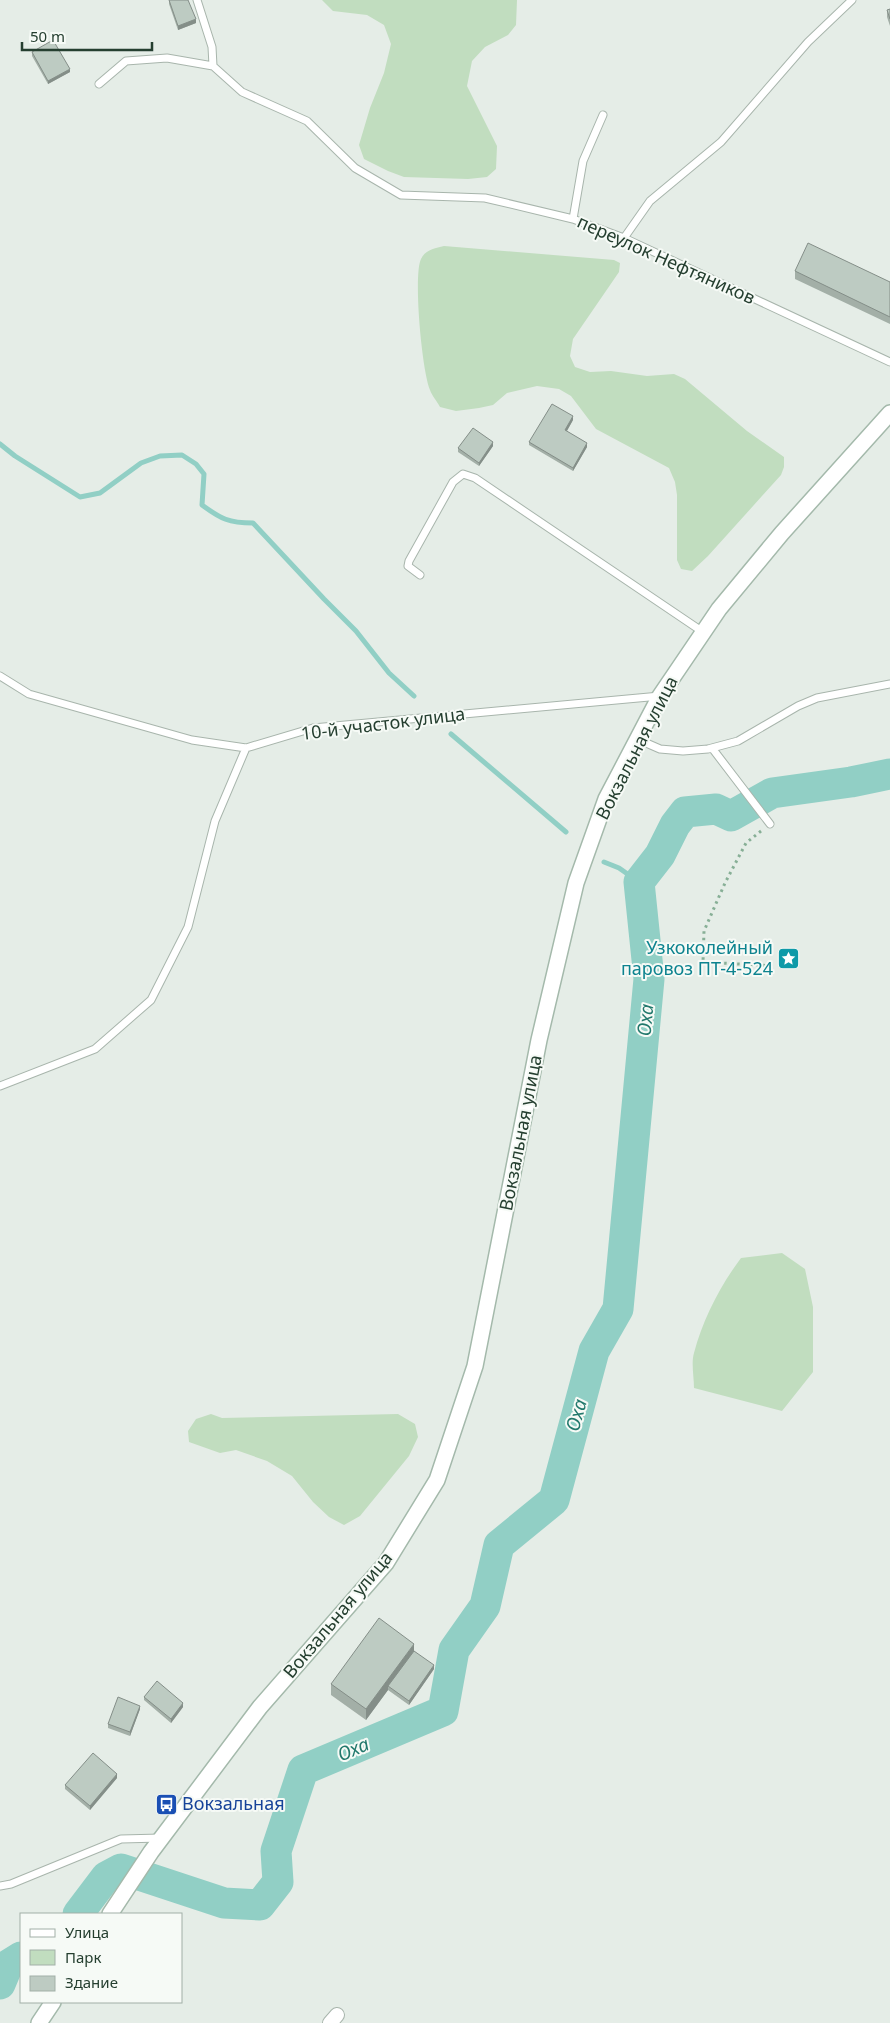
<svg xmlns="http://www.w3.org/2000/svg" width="890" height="2023" font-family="'Noto Sans',sans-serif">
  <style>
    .green { fill: #c1ddbf }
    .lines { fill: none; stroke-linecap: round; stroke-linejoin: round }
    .stream { stroke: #91cfc5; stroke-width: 5 }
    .river { stroke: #91cfc5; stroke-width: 31 }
    .lane-casing { stroke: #a8b5ac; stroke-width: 9 }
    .street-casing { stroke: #a8b5ac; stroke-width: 16 }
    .secondary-casing { stroke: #a4b9ab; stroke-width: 18 }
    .path { stroke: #87af96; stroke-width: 3; stroke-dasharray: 2.5 4; stroke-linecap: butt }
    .lane { stroke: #fff; stroke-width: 7 }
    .street { stroke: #fff; stroke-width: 14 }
    .secondary { stroke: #fff; stroke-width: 15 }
    .wall { fill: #a3afa7 }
    .shaded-wall { fill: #848e88 }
    .building { fill: #bdcbc2; stroke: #848e88 }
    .labels { text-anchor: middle; stroke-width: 4; stroke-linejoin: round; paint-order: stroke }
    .street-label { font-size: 18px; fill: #253f30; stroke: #f6faf6 }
    .culture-label { font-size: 18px; fill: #0d838f; stroke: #f6faf6; text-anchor: end }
    .transit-label { font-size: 18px; fill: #164399; stroke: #f6faf6; text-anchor: start }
    .water-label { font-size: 19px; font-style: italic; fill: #22786c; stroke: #f6faf6 }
  </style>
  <rect width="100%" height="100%" fill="#e5ede7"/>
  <path class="green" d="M322 0H517L516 25 508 35 485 47 472 61 467 86 497 146 496 169 487 177 468 179 404 177 388 171 364 159 359 145 370 108 384 73 391 44 384 25 367 15 333 11Z
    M444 246 614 260 620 263 619 272 573 339 570 356 575 367 590 372 611 371 647 376 674 374 685 379 747 431 784 457V467L781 475 708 556 692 571 681 569 677 560V495L675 482 669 468 596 429 571 396 559 389 537 386 507 393 493 405 479 408 456 411 440 407C437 401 432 396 430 390 422 372 413 275 421 259 425 250 435 248 444 246Z
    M782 1253 805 1269 813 1307V1372L782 1411 694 1388C694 1377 691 1363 694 1353 703 1319 720 1286 741 1258Z
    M211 1414 222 1418 398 1414 415 1424 418 1437 409 1456 360 1516 344 1525 329 1517 313 1502 292 1476 267 1461 236 1450 220 1453 189 1442 188 1431 196 1419Z"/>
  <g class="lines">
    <path class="stream" d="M0 444 15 456 80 497 100 493 141 463 160 456 182 455 196 464 204 474 202 505C221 519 229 523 253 523L324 599 356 631 389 673 414 696
      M451 734 566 832
      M604 862 619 868 639 882"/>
    <path class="river" d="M78 1914 106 1877 121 1869 224 1903 260 1905 278 1882 276 1851 303 1770 443 1711 454 1650 485 1606 499 1545 554 1500 594 1351 618 1309 649 979 639 882 660 855 675 825 685 812 716 809 731 816 772 793 851 782 890 774
      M0 1984 8 1965 21 1957"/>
    <defs>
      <path id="lane" d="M197 0 212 47 213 66 242 92 307 121 355 168 401 195 485 198 573 219 624 238 890 362
        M99 84 126 61 167 58 213 66
        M573 219 583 161 603 115
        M624 238 650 201 721 142 808 42 852 0
        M420 575 408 566 409 561 453 482 463 474 475 478 703 632
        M0 676 29 694 192 740 246 748 313 728 660 696
        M637 739 660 749 683 751 708 749 738 741 798 706 817 698 890 684
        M712 748 770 824
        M0 1086 95 1049 151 1000 188 927 215 821 246 748
        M0 1886 11 1884 121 1839 161 1838"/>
      <path id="street" d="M330 2023 337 2015"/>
      <path id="secondary" d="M110 1914 151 1852 260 1707 386 1563 437 1480 475 1366 539 1040 576 883 606 799 660 696 719 609 782 533 890 413
        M39 2023 53 2002"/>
    </defs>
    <use href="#lane" class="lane-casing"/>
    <use href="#street" class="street-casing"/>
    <use href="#secondary" class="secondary-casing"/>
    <path class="path" d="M761 831 746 843 725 883 704 931 703 962 775 966"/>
    <use href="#lane" class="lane"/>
    <use href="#street" class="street"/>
    <use href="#secondary" class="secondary"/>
  </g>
  <path class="wall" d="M169 0 196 23 178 30 169 4Z
    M890 9V26L887 17V10Z
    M32 52 70 72 48 84 32 56Z
    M795 271 890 282V324L795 279Z
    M573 420 567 431 587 447 573 471 529 445V442Z
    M493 446 479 466 458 452V448Z
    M414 1651 434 1669 409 1705 388 1690 366 1720 331 1695V1684Z
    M144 1697 183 1707 171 1723 144 1700Z
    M140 1709 130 1736 108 1728V1724Z
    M117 1778 90 1810 65 1789V1785Z"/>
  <path class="shaded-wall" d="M196 19V23L178 30V26Z
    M70 69V72L48 84V81Z
    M573 416V420L565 434V430Z
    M493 442V446L479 466V463Z
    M587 443V447L573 471V468Z
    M414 1644V1655L388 1686V1690L366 1720V1709Z
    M434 1665V1669L409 1705V1701Z
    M183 1703V1707L171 1723V1719Z
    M140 1706V1709L130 1736V1732Z
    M117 1774V1778L90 1810V1806Z"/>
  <path class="building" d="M169 0H188L196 19 178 26Z
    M890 9V19L887 10Z
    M53 40 70 69 48 81 32 52Z
    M808 243 890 282V317L795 271Z
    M552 404 573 416 565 430 587 443 573 468 529 442Z
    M473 428 493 442 479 463 458 448Z
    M379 1618 414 1644 366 1709 331 1684Z
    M414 1651 434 1665 409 1701 388 1686Z
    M157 1681 183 1703 171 1719 144 1697Z
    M118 1697 140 1706 130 1732 108 1724Z
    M93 1753 117 1774 90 1806 65 1785Z"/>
  <defs>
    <symbol id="sight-square" viewBox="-11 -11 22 22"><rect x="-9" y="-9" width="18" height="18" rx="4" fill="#0f9aa8" stroke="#f6faf6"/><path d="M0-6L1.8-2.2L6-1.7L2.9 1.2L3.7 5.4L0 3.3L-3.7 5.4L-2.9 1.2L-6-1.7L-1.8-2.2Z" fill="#fff"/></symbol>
    <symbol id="bus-square" viewBox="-11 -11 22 22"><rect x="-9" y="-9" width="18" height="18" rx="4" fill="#1a4fb4" stroke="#f6faf6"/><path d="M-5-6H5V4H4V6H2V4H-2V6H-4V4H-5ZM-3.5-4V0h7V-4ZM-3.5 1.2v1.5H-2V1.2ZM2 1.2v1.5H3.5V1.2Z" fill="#fff"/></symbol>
  </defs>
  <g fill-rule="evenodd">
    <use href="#sight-square" x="776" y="946" width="25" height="25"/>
    <use href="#bus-square" x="154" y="1792" width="25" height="25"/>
  </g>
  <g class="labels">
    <g class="street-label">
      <text transform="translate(666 260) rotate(24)" y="6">переулок Нефтяников</text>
      <text transform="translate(383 724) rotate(-7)" y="6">10-й участок улица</text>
      <text transform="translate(637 748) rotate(-63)" y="6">Вокзальная улица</text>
      <text transform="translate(521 1133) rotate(-79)" y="6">Вокзальная улица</text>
      <text transform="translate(338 1615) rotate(-50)" y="6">Вокзальная улица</text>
    </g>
    <g class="culture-label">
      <text x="773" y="954">Узкоколейный<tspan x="773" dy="21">паровоз ПТ-4-524</tspan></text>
    </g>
    <g class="transit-label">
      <text x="182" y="1810">Вокзальная</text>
    </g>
    <g class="water-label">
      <text transform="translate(645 1020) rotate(-85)" y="7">Оха</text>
      <text transform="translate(576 1415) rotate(-75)" y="7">Оха</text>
      <text transform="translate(353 1749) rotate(-23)" y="7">Оха</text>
    </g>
  </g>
  <rect x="20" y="1913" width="162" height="90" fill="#f6faf6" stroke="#a2afa7"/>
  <rect x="30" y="1929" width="25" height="8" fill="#ffffff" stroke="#a2afa7"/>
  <text x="65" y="1938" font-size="15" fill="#253f30">Улица</text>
  <rect x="30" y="1950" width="25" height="15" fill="#c1ddbf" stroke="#a2afa7"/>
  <text x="65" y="1963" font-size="15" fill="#253f30">Парк</text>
  <rect x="30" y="1976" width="25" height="15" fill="#bdcbc2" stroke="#a2afa7"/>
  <text x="65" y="1988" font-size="15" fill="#253f30">Здание</text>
  <path d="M22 42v8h130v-8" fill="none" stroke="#253f30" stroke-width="2.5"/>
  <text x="30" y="42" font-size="15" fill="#253f30" stroke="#f6faf6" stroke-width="4" paint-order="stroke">50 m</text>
</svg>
